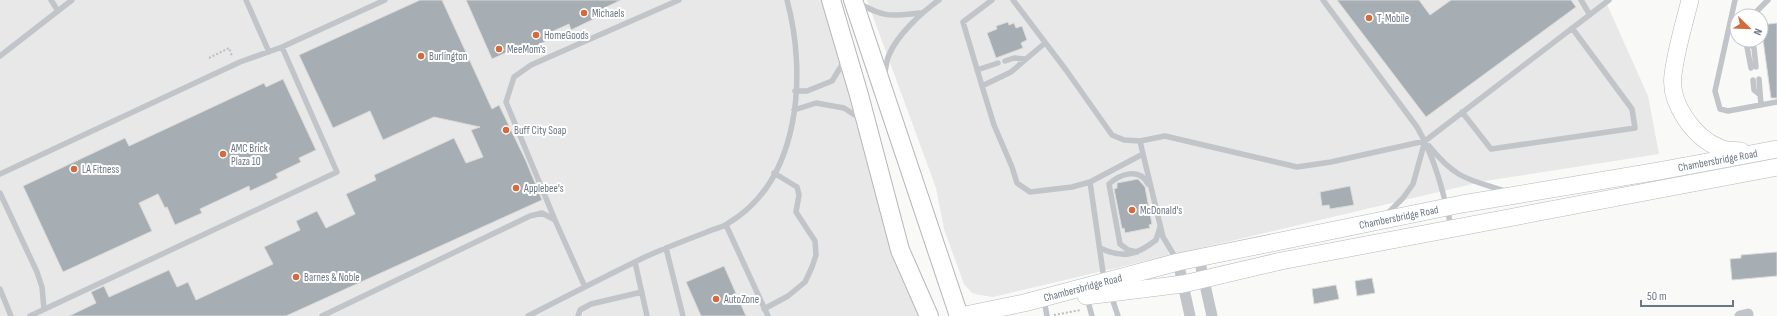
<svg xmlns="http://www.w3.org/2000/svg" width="1777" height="316" font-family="'Sofia Sans Condensed',sans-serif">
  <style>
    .built { fill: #e7e8e7 }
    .building { fill: #a6adb3; stroke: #dbdbd9 }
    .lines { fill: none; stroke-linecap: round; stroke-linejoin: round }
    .primary-casing { stroke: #b4b8bc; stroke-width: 18 }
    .trunk-casing { stroke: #b4b7bb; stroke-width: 20 }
    .path { stroke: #bbbdc0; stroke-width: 2; stroke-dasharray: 2 2; stroke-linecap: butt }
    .service { stroke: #c1c4c8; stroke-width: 5.5 }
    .minor { stroke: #c1c4c8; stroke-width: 11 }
    .primary { stroke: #fff; stroke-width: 17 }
    .trunk { stroke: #fff; stroke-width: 18 }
    .poi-dot { fill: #d36b3d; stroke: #fff; stroke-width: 1.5 }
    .labels { text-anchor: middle; stroke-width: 4; stroke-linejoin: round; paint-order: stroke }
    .poi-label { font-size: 11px; fill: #6b7785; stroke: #fff; text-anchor: start }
    .street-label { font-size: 11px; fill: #6b7785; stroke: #fff }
  </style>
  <rect width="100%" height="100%" fill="#f9f9f7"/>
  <path class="built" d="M0 0H831L927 316H0Z
    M867 0H1605L1648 96 1659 154 1485 181 993 297 980 295 972 293 964 284 944 229 936 188Z"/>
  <path class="building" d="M420 0H442L492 109 499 105 526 161 542 200 286 316H69L96 303 91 292 104 286 109 297 169 270 177 287 188 282 196 300 273 264 264 247 300 230 296 221 317 211 326 228 355 214 346 194 376 180 374 175 454 138 466 163 483 157 471 130 480 127 434 117 383 140 370 111 333 128 299 55Z
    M466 0H621L596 12 598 17 571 30 569 24 549 33 552 38 526 51 523 45 492 59Z
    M1337 0H1419L1430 15 1451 0H1571L1576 7 1426 117Z
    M1008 22 1009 25 1014 23 1016 28 1022 26 1027 40 1021 43 1023 48 996 58 987 33 997 29 996 26Z
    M1777 23V98H1771L1761 25Z
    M283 79 316 150 299 158 301 162 276 174 278 178 250 191 249 186 200 209 202 213 175 225 167 207 165 208 158 194 139 203 152 231 63 272 23 186 125 138 129 146 264 83 266 87Z
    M1138 179 1145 187 1152 224 1149 225 1150 228 1125 233 1124 228 1122 229 1114 189 1117 188V183Z
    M1350 186 1354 205 1330 209 1329 205 1322 206 1320 192Z
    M1777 252V276L1732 280 1730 259 1741 258V255Z
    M724 266 746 316H701L686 282Z
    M1372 278 1375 293 1357 296 1355 281Z
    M1336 285 1339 299 1314 304 1312 289Z"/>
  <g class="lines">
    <defs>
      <g id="primary">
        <path d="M1690 0C1684 24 1676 50 1673 75 1669 103 1694 138 1720 148 1726 151 1734 150 1741 151"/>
        <path d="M1086 296 1183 284 1281 261 1777 167"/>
        <path id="s1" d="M960 316 1024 303 1178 262 1462 204 1659 171 1777 149"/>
      </g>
      <path id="trunk" d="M831 0 859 95 900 250 929 316
        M853 0 959 316"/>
    </defs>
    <use href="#primary" class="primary-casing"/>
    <use href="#trunk" class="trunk-casing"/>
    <path class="path" d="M209 58 229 48 232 56
      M1054 315 1081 310"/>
    <path class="service" d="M51 0 58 11
      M246 0 269 52
      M992 0 963 22 982 86 1011 72 1045 43
      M1013 0 1066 70 1112 135 1124 140 1140 141 1165 136 1297 167 1331 162 1425 141 1609 0
      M1323 0 1417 127C1435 158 1443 191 1451 226
      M1581 0 1590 15
      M1735 0 1715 91 1720 109 1728 111 1777 102
      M860 4C886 18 891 16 920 13
      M1752 16 1768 0
      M1749 40 1750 44 1754 48 1756 67
      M1750 44 1747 47 1751 68
      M0 56 72 0
      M1005 61 1014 58 1025 59
      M977 70 998 63
      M884 76C886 70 886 61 889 55 897 35 922 12 939 0
      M1759 79 1761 105
      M1753 80 1754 90 1760 95
      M982 86 994 125 1012 167 1017 183 1030 192 1072 187 1090 182
      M795 91H807L832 81 845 60
      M794 110 816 103 844 108 861 119
      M1462 112 1491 149 1635 128 1632 109 1572 28
      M1140 141 1143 154
      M1429 146C1456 179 1467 179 1505 191
      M0 174 240 62 282 47 385 0
      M0 193 37 272 42 287 44 309
      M1386 215 1403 198 1413 184 1425 141
      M555 220 506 102 514 77 531 65 679 0
      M726 225 768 316
      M666 248 683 316
      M1100 248C1123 259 1137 255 1156 240L1160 227
      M1137 252 1128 250 1120 244 1109 184C1120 174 1140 167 1148 184
      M635 262 647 316
      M1104 279 1090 182 1143 154 1163 237 1177 260
      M0 289 11 316
      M1111 295 1118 316
      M1087 298 1092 316
      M1044 300 1047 316
      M764 309 788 296 805 282 812 267 816 255 815 241 796 212 799 195 797 187 774 173
      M30 316 337 172 282 47
      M322 316 530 216 542 213 555 220 585 287
      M528 316C567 296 606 276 645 257 665 248 686 240 707 232 713 229 721 228 727 224 801 181 807 74 787 0
      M578 316 580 310 591 304 642 292"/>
    <path class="minor" d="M1199 258 1212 316
      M1178 262 1190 316
      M1740 316 1748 314"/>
    <use href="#primary" class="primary"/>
    <use href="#trunk" class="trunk"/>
  </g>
  <g class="poi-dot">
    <circle cx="584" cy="13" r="4"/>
    <circle cx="1369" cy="18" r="4"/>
    <circle cx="536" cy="35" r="4"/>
    <circle cx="499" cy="49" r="4"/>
    <circle cx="421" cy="56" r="4"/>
    <circle cx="506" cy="130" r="4"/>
    <circle cx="223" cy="154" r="4"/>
    <circle cx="74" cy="169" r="4"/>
    <circle cx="516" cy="188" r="4"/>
    <circle cx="1132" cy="210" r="4"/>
    <circle cx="296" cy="277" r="4"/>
    <circle cx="716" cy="299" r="4"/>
  </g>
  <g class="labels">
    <g class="poi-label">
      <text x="592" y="17">Michaels</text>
      <text x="1377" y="22">T-Mobile</text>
      <text x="544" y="39">HomeGoods</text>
      <text x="507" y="53">MeeMom's</text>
      <text x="429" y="60">Burlington</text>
      <text x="514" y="134">Buff City Soap</text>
      <text x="231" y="152">AMC Brick<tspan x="231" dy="13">Plaza 10</tspan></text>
      <text x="82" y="173">LA Fitness</text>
      <text x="524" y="192">Applebee's</text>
      <text x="1140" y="214">McDonald's</text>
      <text x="304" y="281">Barnes &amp; Noble</text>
      <text x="724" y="303">AutoZone</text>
    </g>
    <g class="street-label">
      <text dy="4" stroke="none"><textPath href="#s1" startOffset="774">Chambersbridge Road</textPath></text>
      <text dy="4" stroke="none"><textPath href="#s1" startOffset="450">Chambersbridge Road</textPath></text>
      <text dy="4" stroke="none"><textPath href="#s1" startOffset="126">Chambersbridge Road</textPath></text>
    </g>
  </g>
  <g transform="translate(1749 28) rotate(113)"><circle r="19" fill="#ffffff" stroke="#c4c9ce"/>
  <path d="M0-3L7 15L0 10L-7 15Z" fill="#d36b3d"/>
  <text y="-6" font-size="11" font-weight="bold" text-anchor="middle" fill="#6b7785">N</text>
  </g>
  <path d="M1641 300v6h92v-6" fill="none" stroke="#6b7785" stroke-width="2"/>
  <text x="1647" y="300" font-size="12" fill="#6b7785" stroke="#ffffff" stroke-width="3" paint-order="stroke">50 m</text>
</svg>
